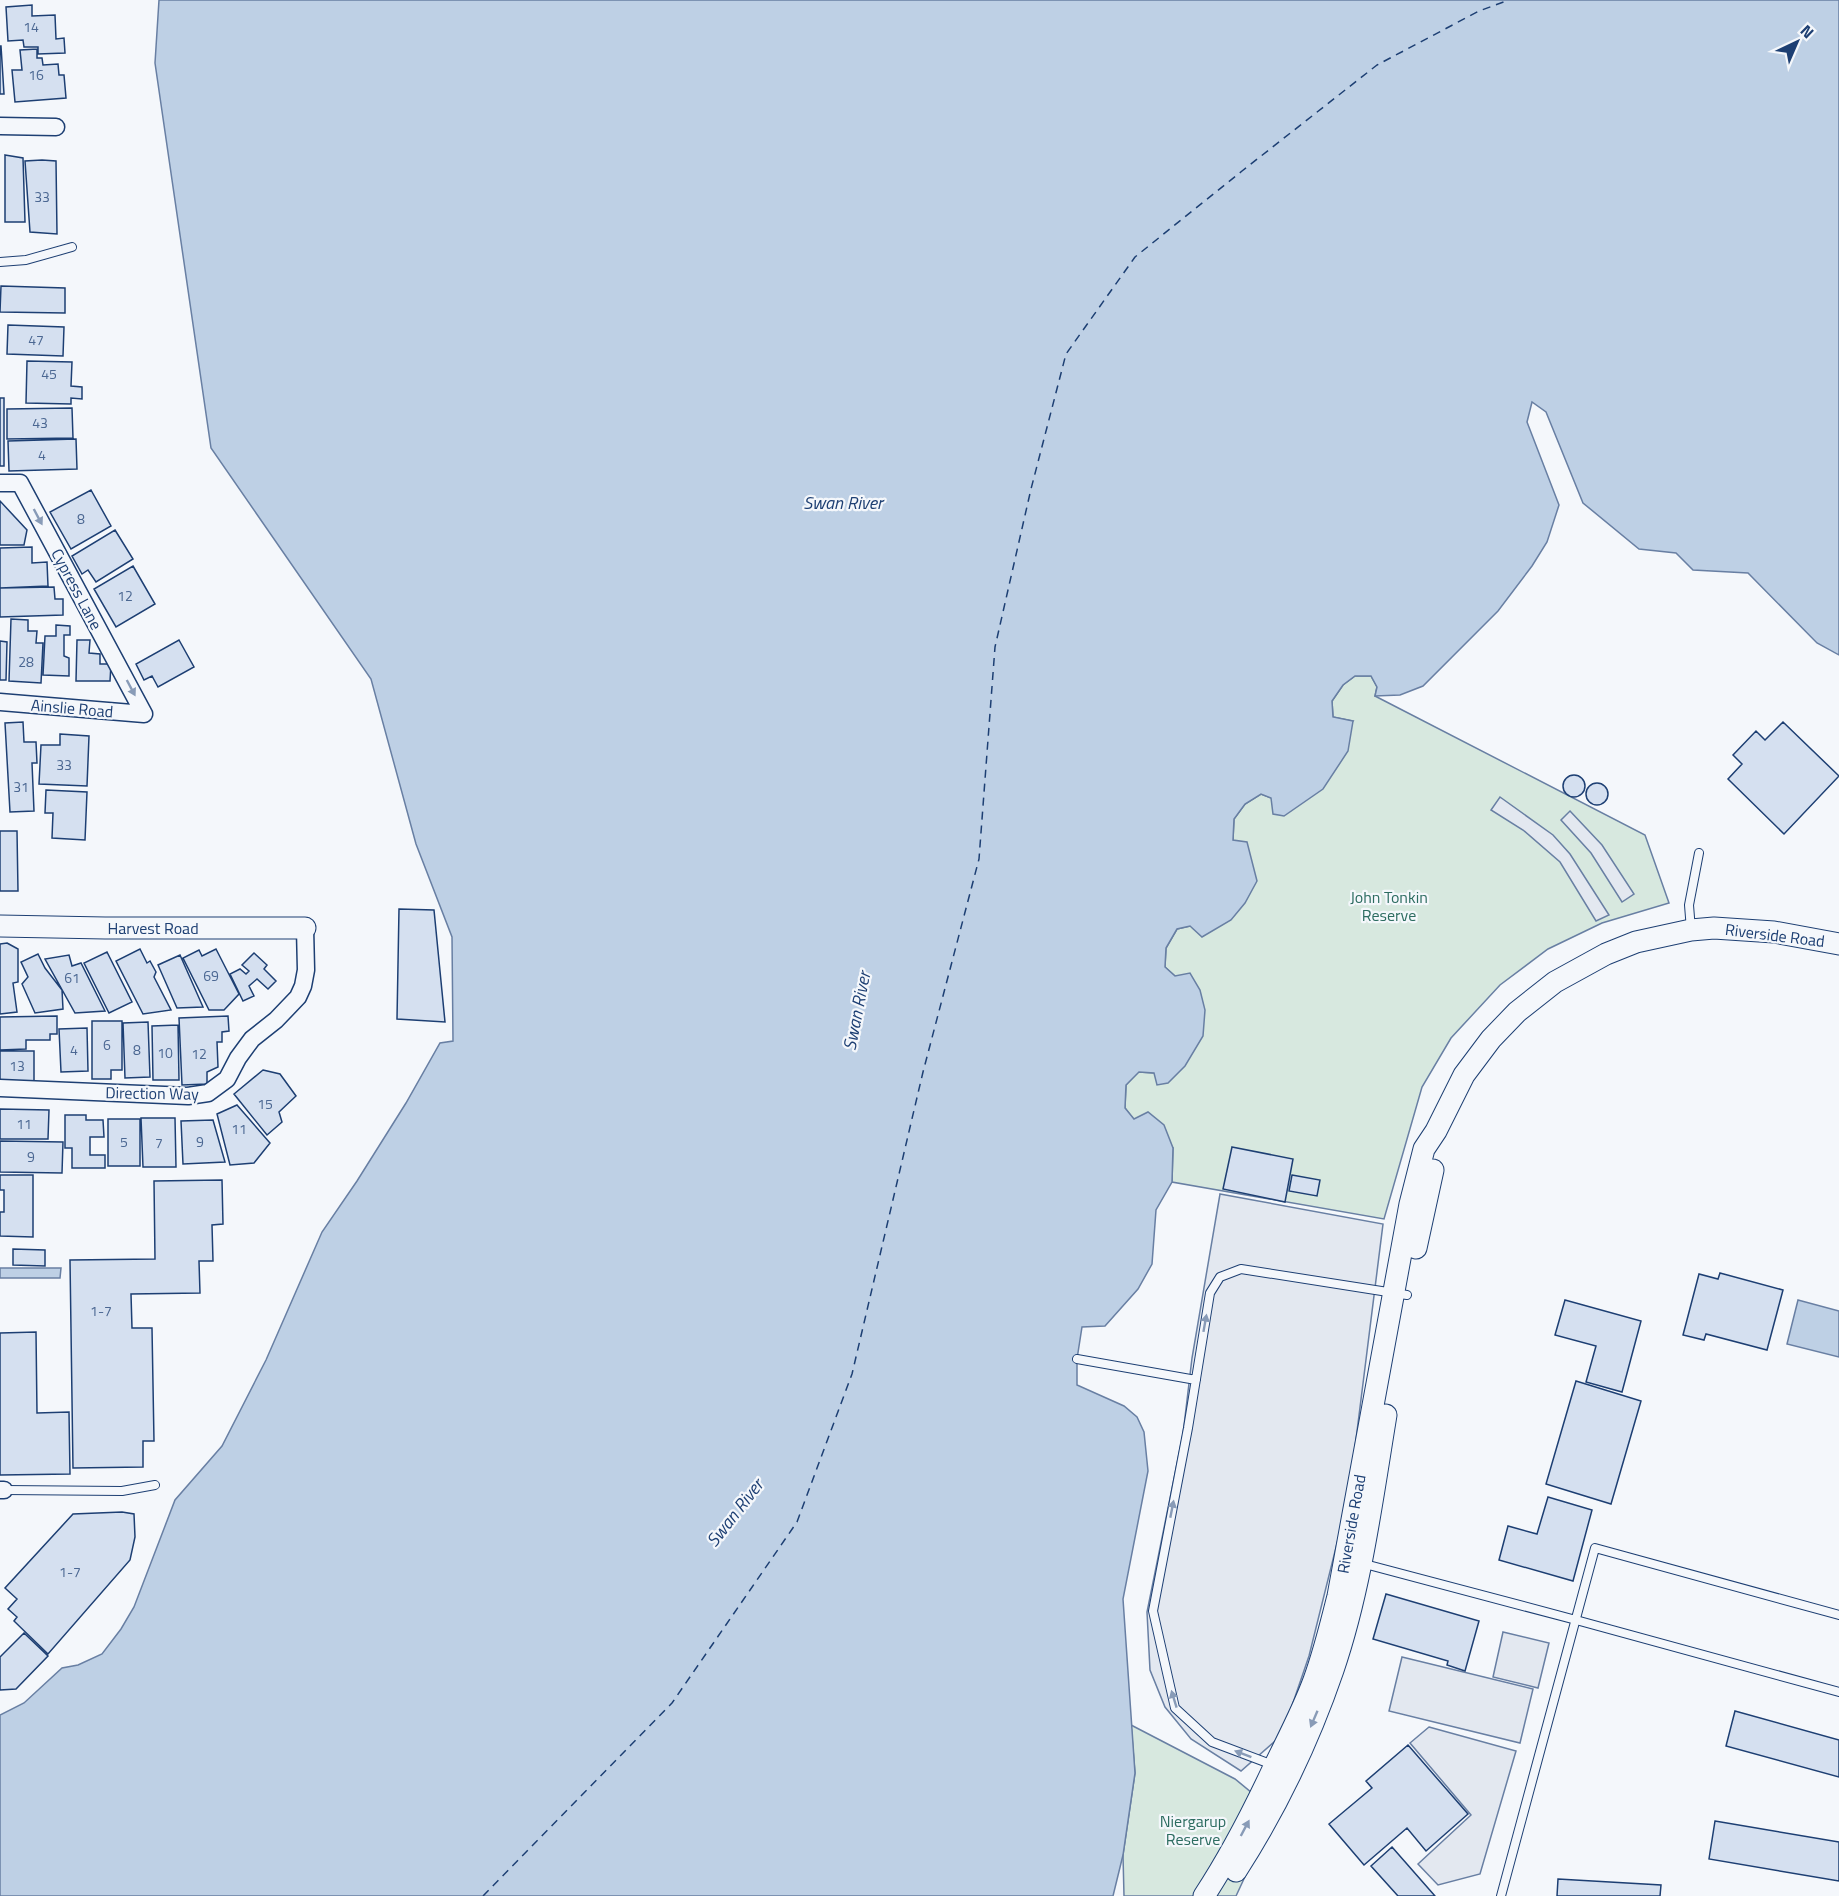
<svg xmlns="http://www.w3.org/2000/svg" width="1839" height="1896" font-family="'Titillium Web',sans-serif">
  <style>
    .green { fill: #d7e8df; stroke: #687fa3; stroke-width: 1.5 }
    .parking { fill: #e3e8f0; stroke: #687fa3; stroke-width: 1.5 }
    .water { fill: #bed0e5; stroke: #687fa3; stroke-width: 1.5 }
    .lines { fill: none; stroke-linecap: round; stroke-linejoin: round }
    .ferry { stroke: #1d3f73; stroke-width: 1.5; stroke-dasharray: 8 6; stroke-linecap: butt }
    .building { fill: #d5e0f0; stroke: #1d3f73; stroke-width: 1.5 }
    .service-casing { stroke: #1d3f73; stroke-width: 10 }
    .minor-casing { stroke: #1d3f73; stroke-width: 19 }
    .tertiary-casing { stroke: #1d3f73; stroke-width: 23 }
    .service { stroke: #f4f7fb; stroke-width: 8 }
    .minor { stroke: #f4f7fb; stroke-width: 16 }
    .tertiary { stroke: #f4f7fb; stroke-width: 21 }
    .oneway { fill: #889bb7 }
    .labels { text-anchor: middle; stroke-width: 4.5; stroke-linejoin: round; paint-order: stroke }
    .number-label { font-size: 14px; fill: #4b6792 }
    .street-label { font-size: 16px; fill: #1d3f73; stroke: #f4f7fb }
    .park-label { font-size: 16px; fill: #2c6c60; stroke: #f4f7fb }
    .water-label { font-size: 18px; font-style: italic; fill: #1d3f73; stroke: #f4f7fb }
  </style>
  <rect width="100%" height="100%" fill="#f4f7fb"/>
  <path class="green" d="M1355 676H1371L1377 687 1375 696 1645 835 1669 903 1602 923 1548 949 1500 985 1451 1038 1422 1087 1384 1219 1172 1182 1173 1148 1134 1120 1125 1108 1126 1085 1138 1072 1154 1073 1175 976 1165 967 1166 948 1177 929 1190 926 1233 840 1234 819 1245 804 1261 794 1271 798 1353 721 1333 717 1332 701 1343 685Z
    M1131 1725 1235 1779 1275 1812 1236 1896H1124L1123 1855 1135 1773Z"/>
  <path class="parking" d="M1500 797 1553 835 1570 854 1609 915 1596 921 1560 862 1523 830 1491 810Z
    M1570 811 1602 845 1634 894 1622 902 1591 853 1561 820Z
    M1220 1194 1383 1224 1349 1495 1309 1656 1282 1735 1241 1771 1191 1739 1165 1707 1150 1670 1147 1612 1183 1434 1192 1358Z
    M1503 1632 1549 1643 1538 1688 1493 1677Z
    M1402 1657 1533 1689 1520 1743 1389 1711Z
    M1429 1727 1516 1751 1480 1874 1438 1885 1418 1864 1471 1815 1410 1743Z"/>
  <path class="water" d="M159 0H1839V655L1817 643 1748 573 1693 570 1676 553 1639 549 1583 503 1546 412 1532 402 1527 422 1559 505 1547 542 1532 566 1498 611 1423 686 1400 695 1375 696 1377 687 1371 676H1355L1343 685 1332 701 1333 717 1353 721 1348 751 1323 789 1284 816 1273 814 1271 798 1261 794 1245 804 1234 819 1233 840 1247 842 1257 881 1245 903 1231 920 1202 937 1190 926 1177 929 1166 948 1165 967 1175 976 1190 973 1200 990 1205 1010 1203 1036 1185 1066 1168 1083 1157 1085 1154 1073 1139 1072 1126 1085 1125 1108 1134 1119 1148 1112 1164 1125 1173 1148 1172 1182 1156 1210 1152 1264 1138 1289 1105 1326 1082 1327 1077 1359V1385L1124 1406 1137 1417 1144 1432 1148 1471 1123 1599 1135 1773 1123 1855 1113 1896H0V1715L24 1703 62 1668 78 1665 102 1654 121 1629 134 1607 175 1500 222 1446 266 1360 322 1232 357 1181 406 1103 440 1043 453 1041 452 937 416 844 371 679 211 448 155 63Z
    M0 1268H61L60 1278H0Z
    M1798 1300 1839 1311V1357L1787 1344Z"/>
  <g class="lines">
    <path class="ferry" d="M483 1896 672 1703 797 1522 852 1374 923 1072 979 859 995 647 1031 489 1066 354 1135 257 1242 171 1377 65 1479 11 1509 0"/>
  </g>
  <path class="building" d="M32 5V16L55 15 56 39 64 38 65 53 38 54V47H24L23 40 8 41 6 7Z
    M0 46H1L4 94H0Z
    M37 49V58H42L43 65 58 64 59 75H64L66 98 15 102 12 70H22L20 50Z
    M5 155 23 158 25 222H5Z
    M42 160 56 161 57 234 30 232 25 161Z
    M1 286 65 288V313L0 312Z
    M8 325 64 327 63 356 7 354Z
    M27 361 72 362 71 386 82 387V399L71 398V404L26 403Z
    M0 398H4V466H0Z
    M72 408 73 438 7 439V409Z
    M76 439 77 469 9 471 8 441Z
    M91 490 111 526 71 549 50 512Z
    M0 501 27 530 24 545H0Z
    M115 530 133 559 96 582 88 570 82 574 72 556Z
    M32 547V563L47 562 48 586 0 588V548Z
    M133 566 155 604 116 627 94 589Z
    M54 587 55 599H63V615L0 617V588Z
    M11 619 28 620V631H37L36 643H43L41 683 9 681Z
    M56 625 70 626V635H64V656L69 658V676L43 675 45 636H56Z
    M77 640H90L89 653 100 654V664H111L110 681H76Z
    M179 640 194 667 158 687 152 676 144 680 136 664Z
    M0 641 7 642 6 680H0Z
    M23 722 24 742H36L37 763H32L34 811 10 812 5 723Z
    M1783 722 1839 776 1784 834 1728 779 1742 764 1733 755 1756 731 1765 740Z
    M60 734 89 736 87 786 39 784 41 745H60Z
    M1563 786a11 11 0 1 1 22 0a11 11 0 1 1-22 0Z
    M1586 794a11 11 0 1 1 22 0a11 11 0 1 1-22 0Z
    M46 790 87 792 85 840 52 838 53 813H45Z
    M0 831H17L18 891H0Z
    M399 909 434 910 445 1022 397 1019Z
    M7 943 18 949V982L13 983 17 1012 0 1014V944Z
    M140 949 147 963 150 961 156 972 154 977 171 1010 143 1014 116 961Z
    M216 949 239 994 224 1010H209L183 958 199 950 202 956Z
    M107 952 132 1002 109 1013 84 963Z
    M254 953 267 965 264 969 276 981 268 989 257 979 249 986 254 996 243 1001 230 974 240 969 246 974 249 971 242 965Z
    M38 954 45 968 62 990 63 1009 35 1013 22 984 28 977 21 962Z
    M69 955 72 966 81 963 105 1011 75 1013 45 959Z
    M180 955 203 1007 177 1008 158 965Z
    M57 1016V1034H50V1040H26V1049L0 1050V1017Z
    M228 1016 229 1031 222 1032V1042H217L218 1067 207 1072V1084L182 1085 179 1018Z
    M92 1021H122V1070H111V1079H92Z
    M148 1022 150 1077 125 1078 123 1023Z
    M178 1025 179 1080H153L152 1026Z
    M87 1028 88 1071 61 1072 59 1029Z
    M0 1051H34V1081H0Z
    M263 1070 280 1074 296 1096 279 1112 282 1122 267 1135 234 1094Z
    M237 1105 270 1143 254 1163 230 1165 217 1114Z
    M0 1109 49 1110 48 1139H0Z
    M65 1115H86V1120H103L104 1137H90V1155H105V1168H72V1148H65Z
    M141 1118H175L176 1167H143Z
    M108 1119H140V1166H108Z
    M213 1120 225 1162 183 1164 181 1121Z
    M0 1141 63 1142 62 1173 0 1172Z
    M1232 1147 1293 1159 1285 1202 1223 1189Z
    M0 1175H33V1237L0 1236V1212H4V1190H0Z
    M1292 1175 1320 1180 1317 1196 1289 1191Z
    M222 1180 223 1224 212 1225 213 1261H199L200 1293 131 1294 132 1328H152L154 1441H143V1467L73 1468 70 1260 155 1259 154 1181Z
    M13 1249 45 1250V1266L13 1265Z
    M1720 1273 1783 1290 1767 1350 1706 1334 1704 1340 1683 1335 1699 1274 1718 1279Z
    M1565 1300 1641 1321 1622 1392 1586 1382 1596 1346 1555 1335Z
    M36 1332 37 1413 69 1412 70 1474 0 1475V1333Z
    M1576 1381 1641 1401 1611 1504 1546 1484Z
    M1548 1497 1592 1510 1573 1581 1499 1560 1508 1526 1537 1534Z
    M122 1512 134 1514 135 1537 130 1560 48 1654 14 1621 17 1617 8 1609 17 1599 5 1588 73 1514Z
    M1386 1594 1479 1621 1465 1671 1447 1665 1448 1661 1373 1639Z
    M24 1633 48 1656 16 1689 0 1690V1657Z
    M1735 1711 1839 1740V1777L1726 1746Z
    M1408 1745 1468 1814 1426 1851 1407 1828 1364 1865 1329 1824 1372 1788 1366 1781Z
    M1715 1821 1839 1842V1881L1709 1859Z
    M1392 1847 1435 1896H1398L1371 1866Z
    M1558 1879 1661 1885 1660 1896H1557Z"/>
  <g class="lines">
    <defs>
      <path id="service" d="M0 262 26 260 72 247
        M1691 930 1689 905 1699 853
        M1077 1359 1196 1380
        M4 1490 122 1491 155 1485
        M1361 1563 1576 1620 1839 1692
        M1273 1765 1212 1742 1175 1708 1153 1611 1188 1428 1210 1293 1220 1277 1241 1269 1407 1295
        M1501 1896 1595 1548 1839 1615"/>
      <path id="minor" d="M0 126 56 127
        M0 483H20L144 714
        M0 702 144 714
        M0 1088 188 1096 208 1093 227 1079 238 1058 252 1039 276 1020 298 997 303 986 306 970 305 928
        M0 1490H4"/>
      <path id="tertiary" d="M0 926 105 928H305
        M1416 1248 1433 1170
        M1236 1871C1276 1809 1309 1740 1333 1670 1361 1588 1372 1500 1386 1415
        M1204 1896C1231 1855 1253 1812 1274 1767 1288 1738 1303 1710 1314 1680 1324 1653 1331 1624 1338 1596L1410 1204 1424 1149 1436 1131 1464 1075 1491 1039 1517 1012 1555 982 1606 954 1636 942 1691 930 1714 928 1774 932 1839 944"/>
    </defs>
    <use href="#service" class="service-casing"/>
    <use href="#minor" class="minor-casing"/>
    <use href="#tertiary" class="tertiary-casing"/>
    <use href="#service" class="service"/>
    <use href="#minor" class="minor"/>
    <use href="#tertiary" class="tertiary"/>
  </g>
  <defs><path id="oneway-solid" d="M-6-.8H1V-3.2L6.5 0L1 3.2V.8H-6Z" transform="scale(1.5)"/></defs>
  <g class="oneway">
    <use href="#oneway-solid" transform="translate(38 517) rotate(62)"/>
    <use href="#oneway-solid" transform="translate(131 688) rotate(62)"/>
    <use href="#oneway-solid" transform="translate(1205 1323) rotate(-80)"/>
    <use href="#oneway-solid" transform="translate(1172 1509) rotate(-79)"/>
    <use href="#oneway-solid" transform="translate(1174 1699) rotate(-107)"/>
    <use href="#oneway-solid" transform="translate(1314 1719) rotate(113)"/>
    <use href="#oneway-solid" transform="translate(1243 1754) rotate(-159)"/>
    <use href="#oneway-solid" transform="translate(1245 1828) rotate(-62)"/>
  </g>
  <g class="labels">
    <g class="number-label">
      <text x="31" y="32">14</text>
      <text x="36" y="80">16</text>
      <text x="42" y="202">33</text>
      <text x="36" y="345">47</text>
      <text x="49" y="379">45</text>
      <text x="40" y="428">43</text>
      <text x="42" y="460">4</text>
      <text x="81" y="524">8</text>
      <text x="125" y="601">12</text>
      <text x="26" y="667">28</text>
      <text x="64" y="770">33</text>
      <text x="21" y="792">31</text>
      <text x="211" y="981">69</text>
      <text x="72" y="983">61</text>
      <text x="107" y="1050">6</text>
      <text x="74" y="1055">4</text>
      <text x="137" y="1055">8</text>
      <text x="165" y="1058">10</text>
      <text x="199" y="1059">12</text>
      <text x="17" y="1071">13</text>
      <text x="265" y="1109">15</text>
      <text x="24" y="1129">11</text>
      <text x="239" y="1134">11</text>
      <text x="124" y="1147">5</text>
      <text x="200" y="1147">9</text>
      <text x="159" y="1148">7</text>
      <text x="31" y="1162">9</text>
      <text x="101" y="1316">1-7</text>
      <text x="70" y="1577">1-7</text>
    </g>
    <g class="street-label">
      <text transform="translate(77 589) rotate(62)" y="6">Cypress Lane</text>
      <text transform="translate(72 708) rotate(5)" y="6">Ainslie Road</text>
      <text x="153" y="934">Harvest Road</text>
      <text transform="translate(1775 935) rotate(7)" y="6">Riverside Road</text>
      <text transform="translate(152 1093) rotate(1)" y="6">Direction Way</text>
      <text transform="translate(1351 1524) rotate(-80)" y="6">Riverside Road</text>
    </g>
    <g class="park-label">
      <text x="1389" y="903">John Tonkin<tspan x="1389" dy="18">Reserve</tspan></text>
      <text x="1193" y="1827">Niergarup<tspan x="1193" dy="18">Reserve</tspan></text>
    </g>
    <g class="water-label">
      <text x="843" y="509">Swan River</text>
      <text transform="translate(857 1011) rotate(-79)" y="6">Swan River</text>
      <text transform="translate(735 1513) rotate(-52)" y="6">Swan River</text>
    </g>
  </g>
  <g transform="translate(1797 42) rotate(44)" stroke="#f4f7fb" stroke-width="4.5" paint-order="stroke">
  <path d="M0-4.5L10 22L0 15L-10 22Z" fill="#1d3f73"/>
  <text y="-9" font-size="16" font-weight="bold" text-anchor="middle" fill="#1d3f73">N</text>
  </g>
</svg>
